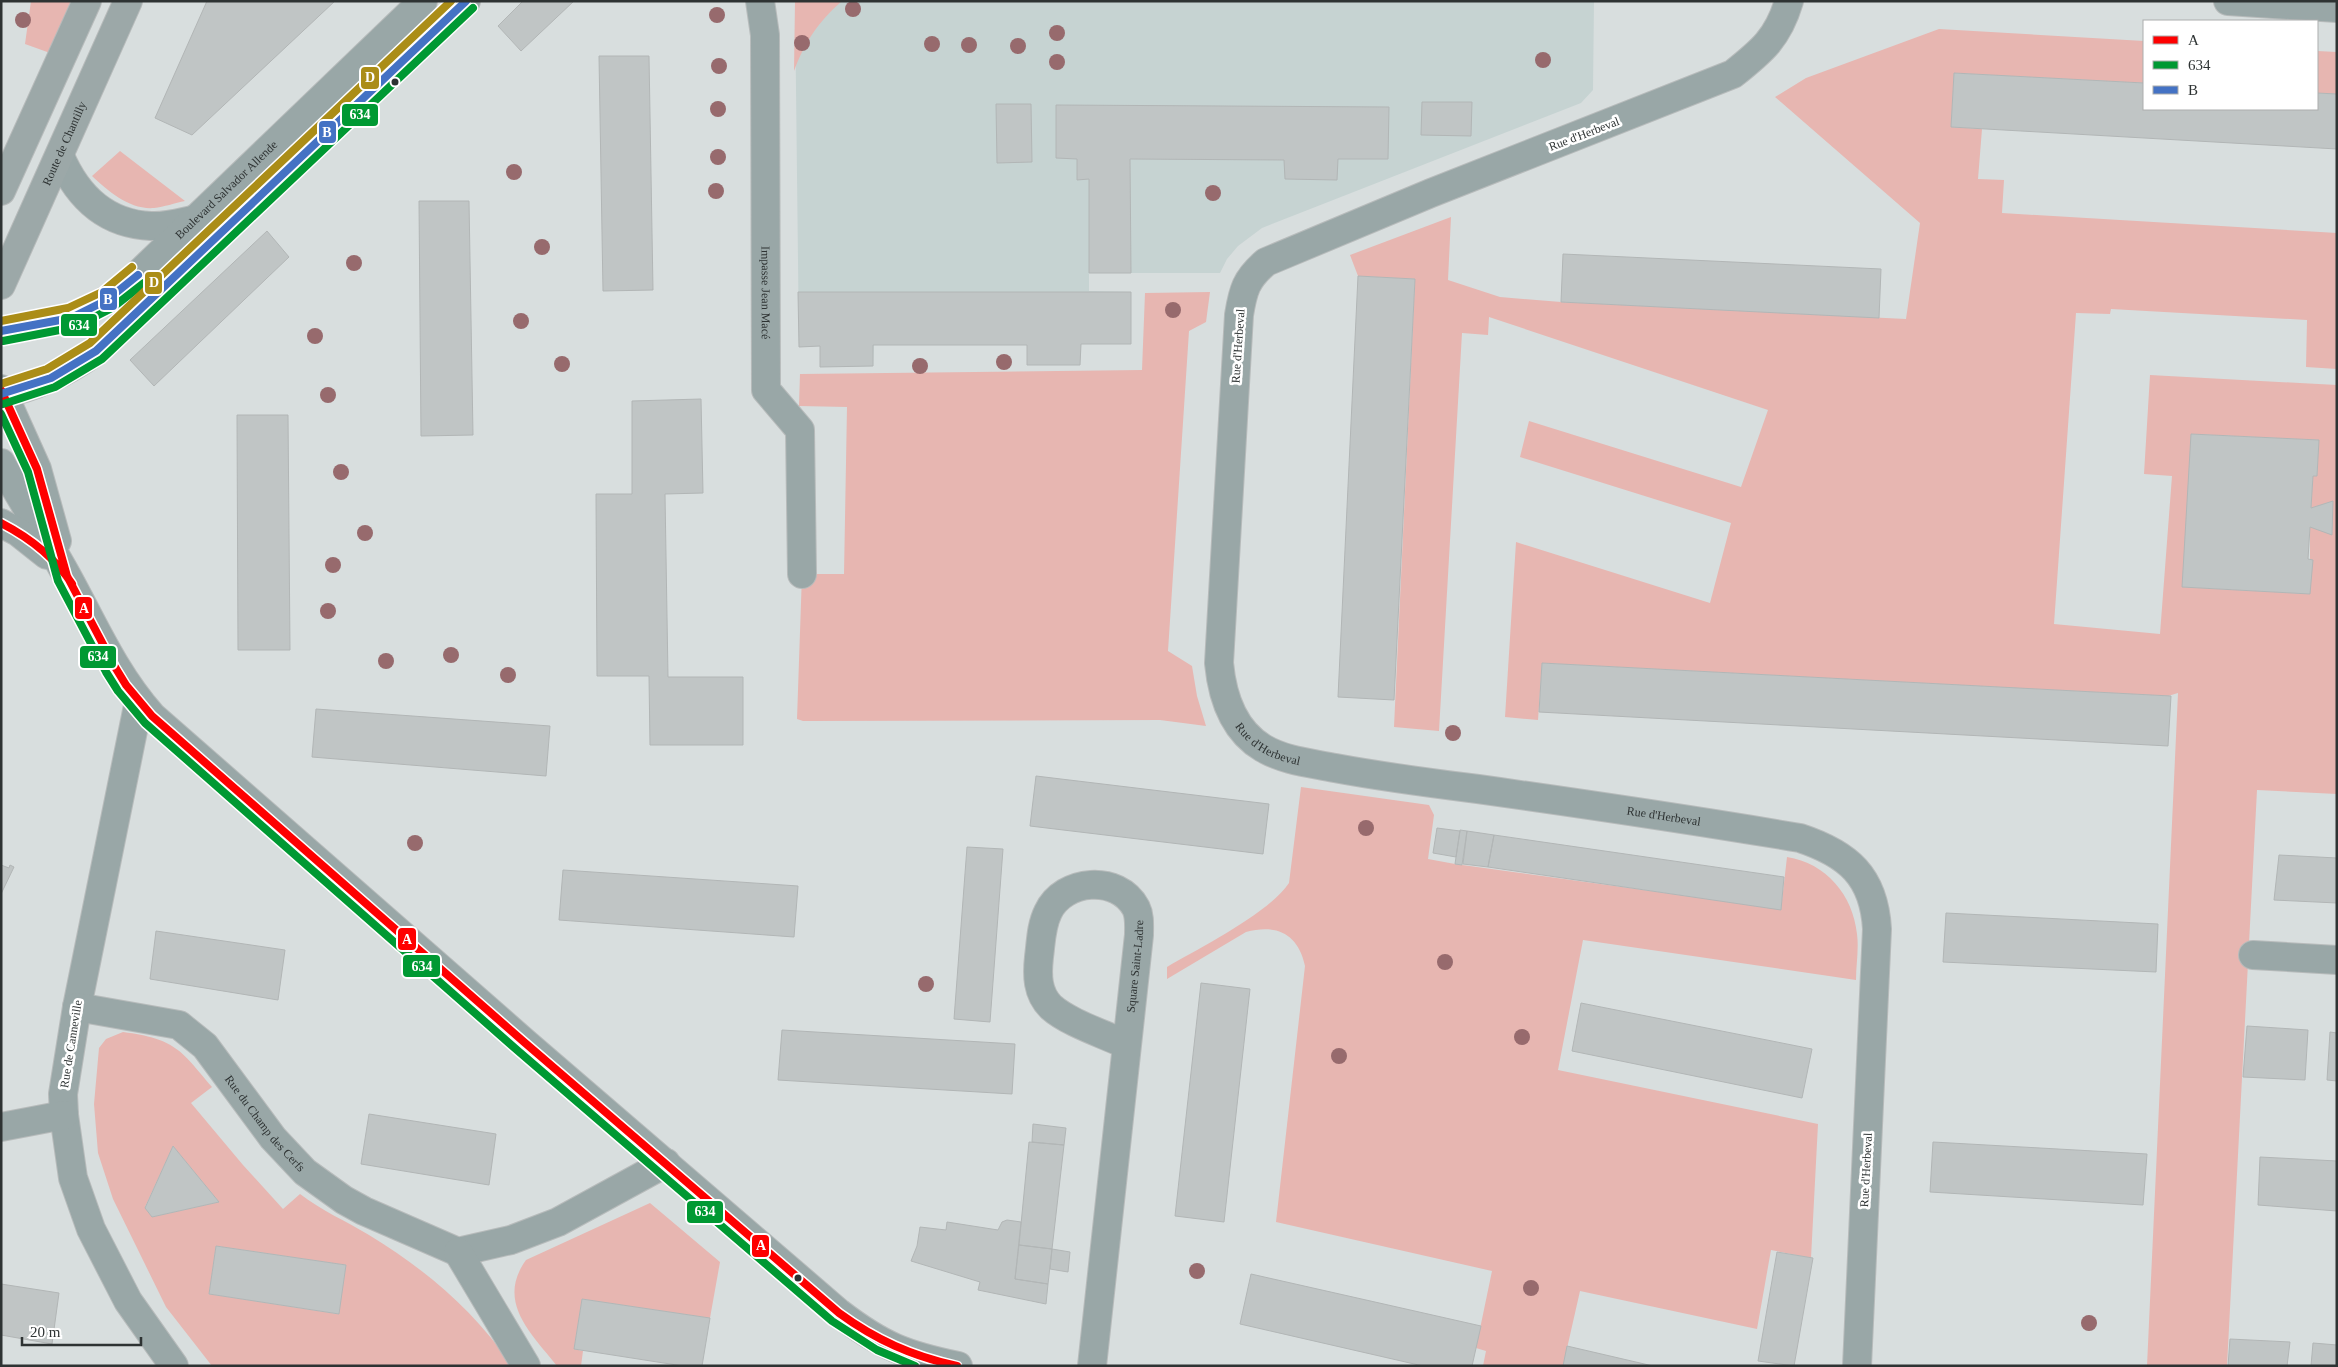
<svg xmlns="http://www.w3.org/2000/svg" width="2338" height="1367" font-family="'Times New Roman',serif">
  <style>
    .built { fill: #c6d3d2 }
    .green { fill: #e7b6b1; fill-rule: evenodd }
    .building { fill: #c0c5c5; stroke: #b2b6b6 }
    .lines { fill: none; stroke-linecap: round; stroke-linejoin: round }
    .minor-casing { stroke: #b7bbbb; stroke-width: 30 }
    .major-casing { stroke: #b7bbbb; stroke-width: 30 }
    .minor { stroke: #99a7a7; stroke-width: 28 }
    .major { stroke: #9ca8a8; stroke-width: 28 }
    .bus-1-casing { stroke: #fff; stroke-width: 11 }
    .bus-2-casing { stroke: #fff; stroke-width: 11 }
    .bus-3-casing { stroke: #fff; stroke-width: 11 }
    .bus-4-casing { stroke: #fff; stroke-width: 11 }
    .bus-1 { stroke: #fe0000; stroke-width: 8 }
    .bus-2 { stroke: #093; stroke-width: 8 }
    .bus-3 { stroke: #4472c4; stroke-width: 8 }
    .bus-4 { stroke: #ab8d17; stroke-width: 8 }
    .tree { fill: #976a6d }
    .bus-dot { fill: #2e3333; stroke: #fff; stroke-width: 2 }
    .labels { text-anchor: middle; stroke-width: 5; stroke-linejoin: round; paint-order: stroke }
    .street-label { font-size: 12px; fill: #2e3333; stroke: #fff }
    .line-badge { stroke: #fff; stroke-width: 2 }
    .badge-label { font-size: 14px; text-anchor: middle; font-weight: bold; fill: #fff }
  </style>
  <rect width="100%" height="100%" fill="#d8dede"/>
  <path class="built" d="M795 1H1594L1593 90 1581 103 1262 228 1238 246 1227 259 1220 273H1089V291L1131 292V344H1081L1080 365H1027V345H874L873 366 820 367V346L799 347Z"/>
  <path class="green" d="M31 1H77L50 53 25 44Z
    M795 1H842C818 22 805 42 794 71Z
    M1939 29 2144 41V83L1954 73 1951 127 1982 129 1978 179 2004 180 2002 213 2337 233V369L2306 367 2307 320 2111 309 2110 314 2076 313 2054 624 2160 634 2172 476 2144 474 2150 375 2337 385V794L2257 790 2227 1366H2147L2178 693 2168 696 1542 663 1538 720 1505 717 1516 542 1710 603 1731 523 1520 457 1529 421 1741 487 1768 410 1489 317 1488 335 1462 333 1439 731 1394 727 1415 279 1358 276 1350 255 1451 217 1448 280 1500 297 1561 302 1906 319 1920 223 1775 97 1806 78ZM2192 434 2319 440 2317 475 2313 476 2311 508 2333 501 2332 534 2310 527V594L2183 587Z
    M2317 51 2337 52V94L2317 93Z
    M120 151 185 201C175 203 164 207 154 208 130 210 108 191 92 176Z
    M1210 292 1206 322 1189 331 1168 651 1192 666 1197 696 1206 726 1160 720 803 721 797 719 802 574H844L847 407 799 406 800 374 1142 370 1145 293Z
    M1301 787 1429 805 1434 815 1428 859 1455 864 1781 909 1787 857C1826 863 1853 895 1857 934 1859 949 1856 965 1856 980L1583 940 1558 1070 1818 1124 1811 1258 1771 1250 1757 1329 1580 1291 1563 1366H1483L1486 1351 1476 1348 1492 1271 1276 1222 1305 966C1298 933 1276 924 1246 932L1167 979V967C1201 947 1268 914 1289 883Z
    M123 1032C175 1039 180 1049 212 1087L191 1103 243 1165 283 1209 300 1194C322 1211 346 1221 369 1235 425 1269 475 1311 512 1366H212L166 1307 113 1199 98 1153 94 1104 99 1048 106 1039ZM173 1146 219 1202 152 1217 145 1207ZM216 1246 346 1265 338 1314 209 1294Z
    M650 1203 720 1262 710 1318 582 1299 574 1349 583 1351 581 1366H557C531 1333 496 1302 526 1260Z"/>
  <path class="building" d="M207 1H335L192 135 155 118Z
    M523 1H574L521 51 498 26Z
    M599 56H649L653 290 603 291Z
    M1954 73 2144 83V109H2317V93L2337 94V149L1951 127Z
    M1422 102H1472L1471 136 1421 135Z
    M996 104H1031L1032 162 997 163Z
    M1056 105 1389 107 1388 159H1338L1337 180 1285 179 1284 160 1130 159 1131 273H1089V179L1077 180V159L1056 158Z
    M419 201H469L473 435 421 436Z
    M267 231 289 257 154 386 130 360Z
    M1563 254 1881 269 1879 318 1561 302Z
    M1358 276 1415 279 1394 700 1338 697Z
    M798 292H1131V344H1081L1080 365H1027V345H873V366L820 367V346L799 347Z
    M701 399 703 493 665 494 668 677H743V745H650L649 676H597L596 494H632V401Z
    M237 415H288L290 650H238Z
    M2191 434 2319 440 2317 476H2313L2311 508 2333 501 2332 535 2310 527 2308 559 2313 560 2310 594 2182 587Z
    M1542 663 2171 696 2168 746 1539 712Z
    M316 709 550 726 546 776 312 757Z
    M1036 776 1269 804 1263 854 1030 826Z
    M1437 828 1460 831 1456 857 1433 853Z
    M1460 830 1467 831 1462 865 1455 864Z
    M1467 831 1494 835 1488 867 1463 864Z
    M1494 835 1784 877 1781 910 1488 867Z
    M967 847 1003 849 990 1022 954 1019Z
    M2279 855 2337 858V903L2274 900Z
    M1 865 9 868 10 865 14 867 1 894Z
    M563 870 798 886 794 937 559 920Z
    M1946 913 2158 924 2156 972 1943 962Z
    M156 931 285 950 278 1000 150 979Z
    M1201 983 1250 989 1224 1222 1175 1216Z
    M1581 1003 1812 1049 1802 1098 1572 1051Z
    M2247 1026 2308 1030 2305 1080 2243 1077Z
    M782 1030 1015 1044 1012 1094 778 1080Z
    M2330 1032 2337 1033V1081L2327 1080Z
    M369 1114 496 1134 489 1185 361 1164Z
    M1033 1124 1066 1128 1064 1145 1032 1142Z
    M1029 1142 1064 1145 1052 1249 1019 1245Z
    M1933 1142 2147 1154 2143 1205 1930 1192Z
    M173 1146 219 1202 152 1217 145 1208Z
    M2260 1157 2337 1161V1211L2258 1205Z
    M1007 1220 1021 1222 1015 1279 1048 1284 1046 1304 978 1290 980 1282 911 1261 917 1246 920 1227 946 1230 947 1222 998 1230 1002 1222Z
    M1019 1245 1052 1249 1048 1284 1015 1279Z
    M216 1246 346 1265 339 1314 209 1294Z
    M1052 1249 1070 1252 1068 1272 1050 1269Z
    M1777 1252 1813 1258 1794 1366 1758 1361Z
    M1251 1274 1481 1326 1472 1366H1423L1240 1324Z
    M1 1284 59 1293 52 1344 1 1335Z
    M582 1299 710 1318 702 1366H683L574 1349Z
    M2230 1339 2290 1342 2287 1366H2228Z
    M2313 1343 2337 1345V1366H2311Z
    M1567 1346 1653 1366H1563Z"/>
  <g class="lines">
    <defs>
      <g id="minor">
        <path id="s1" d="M760 1 765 35 766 390 800 430 802 574"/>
        <path id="s2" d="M1789 1C1778 38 1762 51 1733 74L1431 193 1266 262C1246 279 1243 290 1239 315L1219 663C1222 695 1233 730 1263 748 1285 761 1311 763 1335 768 1383 777 1430 783 1478 789 1585 804 1693 820 1800 838 1848 854 1874 876 1877 929L1857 1366"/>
        <path d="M2228 1 2337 8"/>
        <path d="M60 156C77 196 105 224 151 226 166 227 182 222 197 219"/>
        <path id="s3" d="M1 331 71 318 107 300 124 288 423 1"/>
        <path d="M1 389 37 469 57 541"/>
        <path d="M1 394C37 387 67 372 96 351L466 1"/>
        <path d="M1 463C22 501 46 538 67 576 94 625 114 673 152 716L524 1042 839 1313C882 1346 905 1355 958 1366"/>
        <path d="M1 523 18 532 47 555"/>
        <path d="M139 701 77 1007 63 1094 64 1115 73 1178 91 1229 128 1301 174 1366"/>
        <path d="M2253 955 2337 960"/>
        <path id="s4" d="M77 1007 179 1025 205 1046 273 1138 305 1172 344 1200 364 1211 458 1252 511 1240 558 1222 666 1163"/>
        <path d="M1 1127 64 1115"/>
        <path d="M458 1252 526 1366"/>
        <path id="s5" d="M1092 1366 1139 935C1139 926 1140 916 1136 908 1118 874 1063 879 1048 912 1041 926 1041 942 1039 957 1037 975 1037 993 1051 1007 1069 1023 1104 1034 1127 1045"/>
      </g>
      <g id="major">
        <path d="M1 191 87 1"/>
        <path id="s6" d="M1 285 128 1"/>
      </g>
    </defs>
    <use href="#minor" class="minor-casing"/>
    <use href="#major" class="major-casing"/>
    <use href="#minor" class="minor"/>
    <use href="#major" class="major"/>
    <defs>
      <path id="bus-1" d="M1 390 37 469 67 576 115 667 126 685 152 716 524 1042 839 1313C876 1340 912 1356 957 1366
        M1 523C30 538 54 556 72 584"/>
      <path id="bus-2" d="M3 341 75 327 112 308 144 283
        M3 404 55 387 102 359 473 8
        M1 414 28 472 58 581 106 672 118 691 145 723 517 1050 832 1321 877 1350 915 1366"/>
      <path id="bus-3" d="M1 331 71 318 107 300 138 275
        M1 394 51 378 96 351 466 1"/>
      <path id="bus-4" d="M1 321 68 308 102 292 132 267
        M1 384 47 369 90 343 451 1"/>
    </defs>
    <use href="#bus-1" class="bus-1-casing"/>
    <use href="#bus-2" class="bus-2-casing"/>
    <use href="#bus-3" class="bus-3-casing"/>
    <use href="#bus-4" class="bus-4-casing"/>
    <use href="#bus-1" class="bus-1"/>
    <use href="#bus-2" class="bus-2"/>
    <use href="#bus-3" class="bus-3"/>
    <use href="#bus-4" class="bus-4"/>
  </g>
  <g class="tree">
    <circle cx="853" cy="9" r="8"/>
    <circle cx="717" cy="15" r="8"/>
    <circle cx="23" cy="20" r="8"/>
    <circle cx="1057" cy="33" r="8"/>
    <circle cx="802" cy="43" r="8"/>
    <circle cx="932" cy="44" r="8"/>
    <circle cx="969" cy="45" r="8"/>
    <circle cx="1018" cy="46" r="8"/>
    <circle cx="1543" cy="60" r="8"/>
    <circle cx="1057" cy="62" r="8"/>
    <circle cx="719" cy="66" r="8"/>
    <circle cx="718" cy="109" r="8"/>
    <circle cx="718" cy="157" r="8"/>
    <circle cx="514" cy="172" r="8"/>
    <circle cx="716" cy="191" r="8"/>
    <circle cx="1213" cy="193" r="8"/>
    <circle cx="542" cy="247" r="8"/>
    <circle cx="354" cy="263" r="8"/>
    <circle cx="1173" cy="310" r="8"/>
    <circle cx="521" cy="321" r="8"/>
    <circle cx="315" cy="336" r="8"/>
    <circle cx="1004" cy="362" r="8"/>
    <circle cx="562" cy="364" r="8"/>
    <circle cx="920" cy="366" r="8"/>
    <circle cx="328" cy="395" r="8"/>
    <circle cx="341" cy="472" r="8"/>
    <circle cx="365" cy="533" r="8"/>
    <circle cx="333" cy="565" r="8"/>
    <circle cx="328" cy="611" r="8"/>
    <circle cx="451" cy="655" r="8"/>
    <circle cx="386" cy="661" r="8"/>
    <circle cx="508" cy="675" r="8"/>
    <circle cx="1453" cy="733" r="8"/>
    <circle cx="1366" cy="828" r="8"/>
    <circle cx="415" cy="843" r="8"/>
    <circle cx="1445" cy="962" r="8"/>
    <circle cx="926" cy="984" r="8"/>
    <circle cx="1522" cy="1037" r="8"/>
    <circle cx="1339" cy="1056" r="8"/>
    <circle cx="1197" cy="1271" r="8"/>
    <circle cx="1531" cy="1288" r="8"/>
    <circle cx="2089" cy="1323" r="8"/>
  </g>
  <g class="bus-dot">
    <circle cx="395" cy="82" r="4.5"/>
    <circle cx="798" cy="1278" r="4.5"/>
  </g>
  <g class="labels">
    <g class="street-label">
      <text transform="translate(1584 134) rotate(-21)" y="4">Rue d'Herbeval</text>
      <text dy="4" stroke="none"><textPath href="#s6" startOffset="155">Route de Chantilly</textPath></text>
      <text dy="4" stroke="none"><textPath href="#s3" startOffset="274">Boulevard Salvador Allende</textPath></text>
      <text dy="4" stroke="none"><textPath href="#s1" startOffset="292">Impasse Jean Macé</textPath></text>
      <text transform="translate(1238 346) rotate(-86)" y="4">Rue d'Herbeval</text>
      <text dy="4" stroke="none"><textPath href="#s2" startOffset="1109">Rue d'Herbeval</textPath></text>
      <text dy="4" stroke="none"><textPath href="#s2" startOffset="1514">Rue d'Herbeval</textPath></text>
      <text dy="4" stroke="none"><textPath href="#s5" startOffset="402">Square Saint-Ladre</textPath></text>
      <text transform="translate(71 1044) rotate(-81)" y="4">Rue de Canneville</text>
      <text dy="4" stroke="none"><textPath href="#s4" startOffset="235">Rue du Champ des Cerfs</textPath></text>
      <text transform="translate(1866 1170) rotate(-87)" y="4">Rue d'Herbeval</text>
    </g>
  </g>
  <g class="line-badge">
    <rect x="360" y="66" width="20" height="24" rx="5" fill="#ab8d17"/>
    <rect x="341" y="103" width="38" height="24" rx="5" fill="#093"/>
    <rect x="318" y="120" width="19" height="24" rx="5" fill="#4472c4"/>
    <rect x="144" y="271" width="19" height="24" rx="5" fill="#ab8d17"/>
    <rect x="99" y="287" width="19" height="24" rx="5" fill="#4472c4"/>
    <rect x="60" y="313" width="38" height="24" rx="5" fill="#093"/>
    <rect x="74" y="596" width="19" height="24" rx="5" fill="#fe0000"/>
    <rect x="79" y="645" width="38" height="24" rx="5" fill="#093"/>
    <rect x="397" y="927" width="20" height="24" rx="5" fill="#fe0000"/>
    <rect x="402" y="954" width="39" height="24" rx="5" fill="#093"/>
    <rect x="686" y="1200" width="38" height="24" rx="5" fill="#093"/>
    <rect x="751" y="1234" width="19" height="24" rx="5" fill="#fe0000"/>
  </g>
  <g class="badge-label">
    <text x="370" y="82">D</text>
    <text x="360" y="119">634</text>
    <text x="327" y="137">B</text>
    <text x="154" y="287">D</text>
    <text x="108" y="304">B</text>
    <text x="79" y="330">634</text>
    <text x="84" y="613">A</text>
    <text x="98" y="661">634</text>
    <text x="407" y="944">A</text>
    <text x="422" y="971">634</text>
    <text x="705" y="1216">634</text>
    <text x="761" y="1250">A</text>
  </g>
  <rect width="2338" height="1367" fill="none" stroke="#2e3333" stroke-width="5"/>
  <rect x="2143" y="20" width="175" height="90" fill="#ffffff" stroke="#abadad"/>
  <rect x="2153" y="36" width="25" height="8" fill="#fe0000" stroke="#abadad"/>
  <text x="2188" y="45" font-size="15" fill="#2e3333">A</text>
  <rect x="2153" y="61" width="25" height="8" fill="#009933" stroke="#abadad"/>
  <text x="2188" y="70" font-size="15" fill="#2e3333">634</text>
  <rect x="2153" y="86" width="25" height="8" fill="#4472c4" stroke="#abadad"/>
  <text x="2188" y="95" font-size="15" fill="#2e3333">B</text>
  <path d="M22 1337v8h119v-8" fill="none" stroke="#2e3333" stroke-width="2.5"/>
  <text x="30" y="1337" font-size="15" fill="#2e3333" stroke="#ffffff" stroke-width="4" paint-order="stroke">20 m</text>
</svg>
